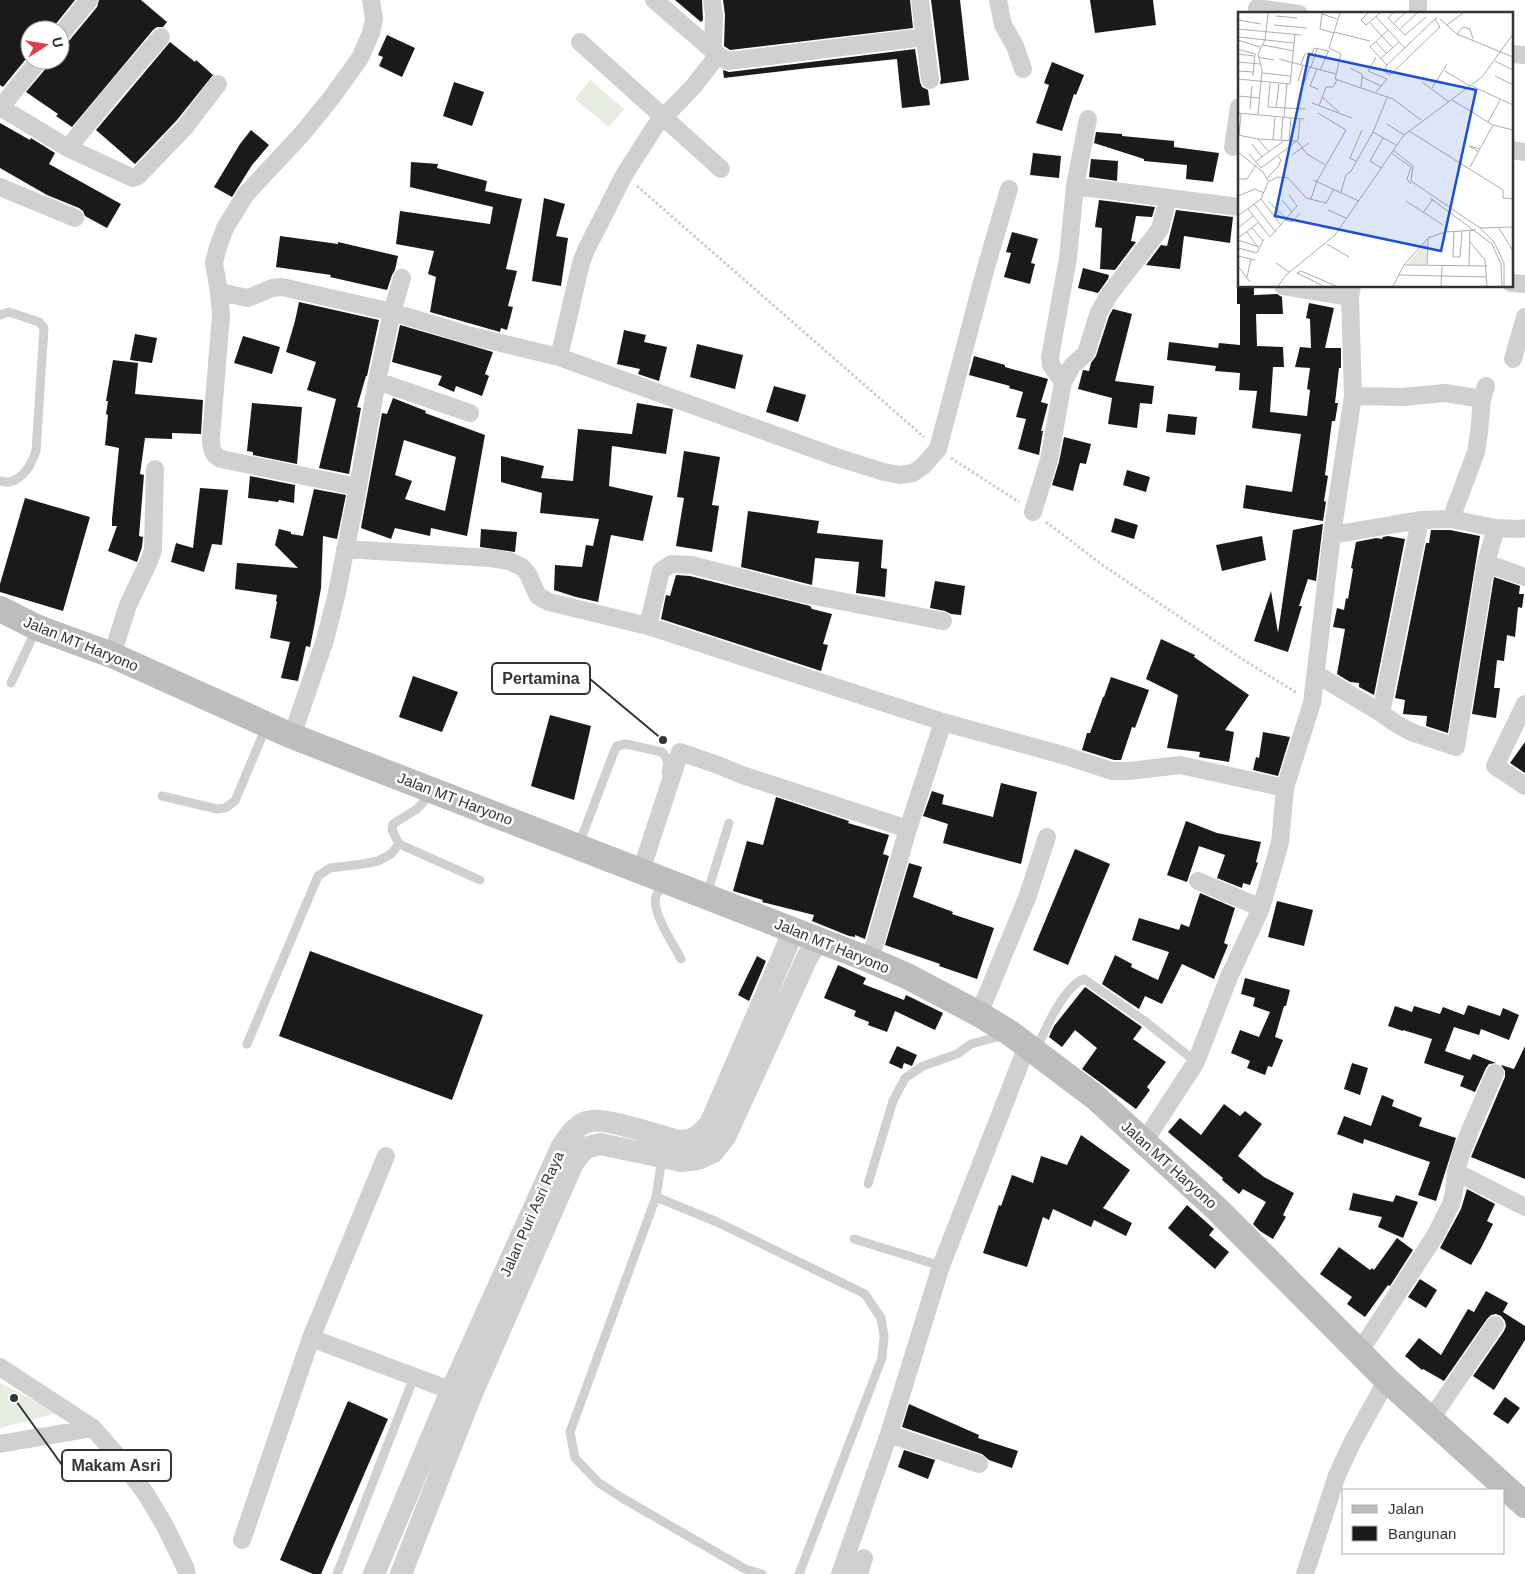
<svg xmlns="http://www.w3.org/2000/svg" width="1525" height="1574" font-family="Helvetica,sans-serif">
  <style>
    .green { fill: #e6ecdf }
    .building { fill: #1a1a1a; fill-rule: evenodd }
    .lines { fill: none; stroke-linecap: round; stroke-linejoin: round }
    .path { stroke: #cdcdcd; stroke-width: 3; stroke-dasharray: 2.5 2.5; stroke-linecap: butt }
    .service { stroke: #d0d0d0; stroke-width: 9 }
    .minor { stroke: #d0d0d0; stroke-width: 18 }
    .tertiary { stroke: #d0d0d0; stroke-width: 22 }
    .secondary { stroke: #bdbdbd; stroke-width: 26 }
    .labels { text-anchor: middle; stroke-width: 5; stroke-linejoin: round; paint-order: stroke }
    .street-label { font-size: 15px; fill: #333; stroke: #fff }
    .inset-road { fill: none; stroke: #adadad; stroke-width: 1 }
    .view { fill: #1d4ed8; fill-opacity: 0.15; stroke: #1d4ed8; stroke-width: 2.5 }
    .inset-edge { fill: none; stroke: #333; stroke-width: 2.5 }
    .leader { fill: none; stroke: #333; stroke-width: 2 }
    .callout-dot { fill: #333; stroke: #fff; stroke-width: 2 }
    .callout { fill: #fff; stroke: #333; stroke-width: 2 }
    .callout-label { font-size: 16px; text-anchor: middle; font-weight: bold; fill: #333 }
  </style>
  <rect width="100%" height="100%" fill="#fff"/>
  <path class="green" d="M590 80 624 109 609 127 575 99Z
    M0 1383 58 1413 0 1428Z"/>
  <path class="building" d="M0 0H75L51 30H30V54L3 87 0 85Z
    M99 0H141L167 22 163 27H157L153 30 72 127 56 116 58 114 26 92 47 67 49 60H60V45L68 42 97 7Z
    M675 0H702L703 20 701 22Z
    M723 0H910L913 28 730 50 724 46 725 15Z
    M931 0H960L969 80 940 84 941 79Z
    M1090 0H1153L1156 25 1095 33Z
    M387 35 415 48 402 77 379 66 383 57 378 55Z
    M170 42 195 62 196 60 213 75 177 120 135 164 96 130Z
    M915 49 920 82 922 87 928 90 930 105 902 108 897 59 809 68 724 78 723 70 729 72Z
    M1052 62 1084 75 1076 95 1074 94 1062 131 1036 123 1049 85 1044 83Z
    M454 82 484 92 472 126 443 116Z
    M0 123 30 140 31 138 55 153 49 164 121 204 107 228 85 216 83 211 79 208 47 195 0 168Z
    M251 130 269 145 252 165 232 197 214 187 240 144Z
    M1096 132 1122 134V136L1174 141V147L1219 153 1213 182 1186 179 1187 165 1144 161V159L1094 143Z
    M1033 153 1061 156 1059 178 1030 175Z
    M1091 159 1118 161 1117 181 1089 177Z
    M411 162 438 164 437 168 487 181 485 191 522 199 506 269 517 271 508 306 513 307 507 330 501 328 500 332 430 312 436 277 428 274 434 251 396 244 400 211 490 224 493 207 410 187Z
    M544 198 565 204 556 236 568 238 561 286 532 281Z
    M1099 200 1155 207 1152 217 1136 216 1131 241 1136 242 1115 270 1100 269 1102 228 1095 227Z
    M1176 210 1233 217 1230 243 1184 236 1180 269 1146 265 1161 245 1167 246Z
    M1012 232 1038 239 1031 263 1035 264 1030 284 1004 277 1011 253 1006 252Z
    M280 236 338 244V242L398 256 395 270 392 275 387 290 330 277 331 275 276 267Z
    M1083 268 1109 275 1108 279 1098 293 1078 288Z
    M1237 286H1254V295L1277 294 1282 297 1283 314H1256L1257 346 1283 347 1284 367H1273L1270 412 1307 416 1310 390 1307 389 1310 368 1295 367 1300 347 1311 348 1310 319 1306 318 1309 303 1334 308 1325 348H1341V368H1339L1335 403H1338L1335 421H1332L1325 475 1328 476 1324 501 1326 502 1323 521 1243 508 1246 485 1292 492 1301 434 1252 428 1257 391 1239 390 1240 373 1215 371 1216 366 1167 360 1169 342 1218 348 1219 343 1240 345V304H1237Z
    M299 302 379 320 367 376H366L357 407 361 408 349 474 319 468 336 399 307 390 316 362 286 352 295 321Z
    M1113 309 1132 314 1115 381 1154 386 1152 404 1140 403 1137 428 1108 424 1112 398 1078 389 1083 370 1089 371 1091 363 1096 356 1109 316Z
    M400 325 493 352 485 374 489 376 482 396 456 386 454 392 438 385 442 376 392 362Z
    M624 330 646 335 644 342 667 347 659 381 638 374 640 369 617 364Z
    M135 334 157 338 152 363 130 360Z
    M243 336 280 347 272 374 234 363Z
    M697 344 743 355 735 389 690 377Z
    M974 356 1005 365V367L1048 379 1041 402 1048 404 1041 431H1043L1039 455 1018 449 1026 419 1016 417 1023 392 1009 388 1010 386 969 375Z
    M113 360 138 363 135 394 203 400 201 434 172 433V439L145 438 140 474 144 475 139 536 143 537 142 547 137 562 108 551 117 526H112V519L119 448 105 445 108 415 106 414 108 401H106Z
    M774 386 806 395 798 422 766 412Z
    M393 398 426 411 425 413 485 435 467 536 431 528 430 536 395 528 391 539 361 528 382 413 387 414ZM404 440 456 457 445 511 405 499 412 481 395 475Z
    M252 403 302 407 297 464 253 455V452L247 451Z
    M637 403 673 409 666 454 612 446 609 486 653 496 643 541 611 535 598 602 576 597 554 590 555 565 582 567 586 545 593 546 599 519 540 513 542 493 501 482V456L544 466 541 478 573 481 578 429 632 434Z
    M1168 414 1197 417 1195 435 1166 432Z
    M1064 437 1091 444 1086 464 1080 463 1073 491 1052 485 1059 462Z
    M684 451 720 457 712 505 719 506 712 552 676 546 684 498 677 497Z
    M1127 470 1150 477 1146 492 1123 485Z
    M250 476 295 485 294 503 279 500 278 502 248 498Z
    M200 488 228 490 222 545 212 544 204 572 171 562 176 543 193 548Z
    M314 489 346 495 337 539 323 536 321 588 315 622 310 647 306 646 298 681 281 678 290 642 270 638 277 602 276 601 277 595 235 589 237 563 298 568 275 545 279 529 291 532V534L303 536Z
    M25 498 90 517 63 611 0 592V584Z
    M748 511 819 521 817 533 883 540 881 568 887 569 885 597 856 593 859 562 815 558 812 585 741 567Z
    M1115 518 1138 525 1134 539 1111 532Z
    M1323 524 1316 581 1308 579 1299 606H1302L1288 652 1254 641 1271 591 1278 633 1293 530Z
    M481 529 517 532 515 552 480 547Z
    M1431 530H1450L1480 536 1448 733 1426 726 1427 716 1403 714 1405 700 1395 698 1426 543H1429Z
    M1262 536 1266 560 1222 571 1216 545Z
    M1388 536 1405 539 1374 695 1359 687V683L1350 682 1337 674 1345 629 1333 627 1337 608 1344 610 1346 598 1348 599 1353 569 1351 568 1356 542 1376 538 1382 539 1383 537Z
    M676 575 690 576 810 606 812 609 832 614 823 644 828 645 821 671 661 619 666 595 670 596Z
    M1494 577 1520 586 1519 594H1524L1522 608 1518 607 1515 637 1507 635 1504 661 1497 660 1494 688H1500L1496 718 1472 714Z
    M935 581 965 586 961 615 951 614 945 611 930 608Z
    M1161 639 1195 655 1194 657 1249 695 1225 730 1234 732 1229 762 1199 757 1200 752 1167 748 1178 695 1146 679Z
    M413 676 458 692 442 732 399 717Z
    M1111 677 1149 690 1135 728 1132 727 1121 760H1114L1082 750 1087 733H1090L1103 697H1104Z
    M550 715 591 726 574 800 531 786Z
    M1263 732 1290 737 1278 776 1253 770 1256 757 1259 758Z
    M1525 742V773L1510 763Z
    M1001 783 1037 792 1021 864 943 843 948 824 923 816 932 791 944 795 942 804 993 817Z
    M776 797 849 821 848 823 889 835 883 854 889 856 865 939 855 935V937L849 936 812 921 814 915 762 902 763 900 733 891 747 841 763 845Z
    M1186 821 1217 833 1261 842 1256 862 1258 863 1250 885 1243 883 1242 888 1217 878 1225 855 1199 846 1187 882 1167 875Z
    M1075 849 1110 864 1068 965 1033 950Z
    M909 863 922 867 913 897 953 912 952 914 994 928 977 979 939 966 940 964 885 945Z
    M1200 893 1235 908 1224 943 1228 945 1214 979 1182 964 1162 1004 1145 996 1139 1009 1102 984 1115 955 1132 964 1131 967 1158 980 1169 952 1132 940 1139 918 1179 930 1181 924 1189 927Z
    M1277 901 1313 910 1304 946 1268 937Z
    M310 951 483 1015 452 1100 279 1036Z
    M757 956 766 961 749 1001 738 995Z
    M838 965 866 978 863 984 904 1000 906 995 943 1013 935 1030 895 1011 887 1032 868 1025 869 1022 854 1016 856 1011 824 998Z
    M1245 978 1290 990 1286 1006H1284L1275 1037 1283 1040 1272 1067 1268 1066 1265 1075 1247 1068 1250 1061 1231 1053 1240 1030 1259 1037 1270 1012 1253 1006 1255 998 1241 994Z
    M1085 987 1142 1027 1133 1039 1166 1062 1147 1087 1150 1090 1136 1109 1082 1069 1097 1048 1075 1030 1062 1047 1049 1037 1054 1026Z
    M1468 1005 1500 1016 1503 1008 1519 1015 1509 1040 1481 1029 1479 1035 1454 1027 1445 1051 1470 1060 1473 1054 1496 1063 1489 1064 1486 1068 1475 1092 1460 1086 1464 1076 1424 1063 1432 1039 1403 1030V1031L1388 1026 1395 1006 1412 1012 1414 1006 1440 1014 1443 1007 1464 1015Z
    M897 1046 917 1055 912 1066 904 1063 902 1069 889 1063Z
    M1525 1046V1179L1471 1157 1505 1077V1071L1501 1065 1514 1069Z
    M1352 1063 1368 1068 1360 1095 1344 1089Z
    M1382 1095 1394 1100 1392 1106 1422 1118 1419 1126 1456 1138 1436 1201 1418 1195 1430 1162 1364 1139 1363 1144 1337 1134 1344 1116 1371 1126Z
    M1224 1104 1240 1116 1245 1111 1262 1124 1238 1156 1264 1177 1294 1193 1283 1215 1286 1217 1273 1239 1260 1231 1253 1224 1266 1202 1243 1189 1239 1194 1222 1180 1223 1178 1168 1132 1180 1118 1201 1135Z
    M1081 1135 1130 1170 1103 1208 1132 1223 1126 1236 1094 1220 1091 1227 1053 1209 1049 1220 1043 1217 1027 1267 983 1253 999 1205 1001 1206 1012 1175 1033 1183 1041 1156 1067 1165Z
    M1467 1189 1495 1204 1487 1221 1493 1224 1481 1248 1471 1265 1440 1248 1461 1209Z
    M1353 1193 1393 1202 1396 1195 1418 1202 1403 1238 1378 1227 1382 1217 1349 1210Z
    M1187 1205 1214 1229 1209 1235 1229 1252 1215 1269 1168 1228Z
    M1397 1238 1413 1250 1390 1286 1388 1285 1365 1317 1347 1304 1352 1297 1320 1274 1339 1247 1370 1270 1372 1268 1374 1270Z
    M1420 1279 1437 1290 1426 1308 1408 1297Z
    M1486 1291 1508 1303 1503 1312 1525 1326V1340L1494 1390 1473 1376 1504 1331 1506 1326 1505 1321 1501 1316 1496 1314 1491 1315 1487 1319 1444 1381 1423 1369 1422 1370 1405 1356 1419 1338 1441 1355 1468 1309 1474 1312Z
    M1505 1397 1520 1408 1508 1424 1493 1414Z
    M348 1401 388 1419 321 1574H313L280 1560Z
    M909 1404 979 1435 978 1438 1018 1451 1012 1468 989 1460 982 1454 902 1427Z
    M904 1450 935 1460 928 1479 898 1467Z"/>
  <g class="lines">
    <path class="path" d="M637 186 924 437
      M951 458 1019 502
      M1046 522 1104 566 1242 659 1297 693"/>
    <path class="service" d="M0 315 9 312 39 322 44 328 36 451C32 463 23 480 9 482 6 483 3 481 0 481
      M11 683 36 630
      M432 793 417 809 393 824 392 830 399 844 480 880
      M162 796 217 809 225 808 235 801 266 727
      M579 844 614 752 617 746 626 744 662 752C669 759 668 765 666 773
      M666 884C663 887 657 892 656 896 651 912 674 945 681 959
      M707 894 729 823
      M247 1044 318 876 330 868 363 864 378 861 391 854 399 844
      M1036 1050C1045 1030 1063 987 1084 979L1146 1022 1196 1062
      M662 1158 656 1197 570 1432 575 1458 599 1483 624 1499 745 1569 762 1574
      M868 1184 893 1101 905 1078 923 1066 957 1054 971 1044 1005 1035
      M656 1197 717 1222 865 1294 881 1318 884 1336 882 1358 799 1574
      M854 1239 941 1266
      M337 1574 414 1377"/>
    <path class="minor" d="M654 0 718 55 728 61 924 37
      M712 0 714 15 713 50
      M920 0 930 80
      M998 0 1003 25 1015 46 1023 69
      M1257 8 1299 14
      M1418 14V0
      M60 35 89 0
      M580 42 721 169
      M1511 54 1525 55
      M0 107 68 148 133 178 138 176 185 127 218 84
      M1 107 39 60
      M1233 147 1239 107
      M68 148 116 89 161 37
      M1511 150 1525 152
      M1075 186 1239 207
      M0 187 75 218
      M1511 283 1525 284
      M1283 286 1350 297
      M219 292 248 298 272 288 282 287 392 312 472 336 559 357 836 457 884 472 900 475 913 473 923 466 938 449 985 271 1009 189
      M559 357 581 263 586 250 624 175 656 125 693 87 718 55
      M1513 359 1525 317
      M377 381 470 413
      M1063 382 1072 366 1086 353 1099 312 1109 295 1160 229 1168 198
      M1353 396 1403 397 1445 393 1482 399 1486 386
      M358 487 221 459C212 455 211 448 211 438L221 315 219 292 214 263 218 247 225 228 246 194 302 134 332 97 360 58 371 33 374 19 371 0
      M1033 512 1049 460 1063 382 1051 365 1050 357 1068 258 1075 186 1088 119
      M1451 519 1496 528 1521 529 1525 528
      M1420 520 1451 519 1476 452 1479 433 1482 399
      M1332 535 1420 520 1381 713
      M345 549 490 558 509 561 522 567 528 574 538 596 549 602 648 626 943 722 1066 756 1112 771H1129L1180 765 1285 788
      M1486 563 1496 528
      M648 626 661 571 671 564 692 565 799 593 943 621
      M112 655 128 605 150 559 153 550 155 469
      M1316 674 1381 713 1395 723 1411 732 1456 747 1486 563 1525 577
      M1525 704 1495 766 1525 786
      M292 736 325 640 336 597 358 487 377 381 392 312 402 278
      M641 871 680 752 718 765 742 775 908 829
      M1198 881 1261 908
      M870 960 908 829 943 722
      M979 1014 1027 898 1047 837
      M1144 1142 1196 1062 1229 977 1261 908 1280 843 1285 788 1312 703 1332 535 1353 396 1350 297 1352 286
      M1456 1172 1525 1207
      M311 1338 463 1395
      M1360 1351 1435 1236 1451 1204 1454 1192 1456 1172 1462 1151 1471 1128 1495 1073
      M0 1367 93 1428 119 1458 146 1494 165 1526 185 1567 187 1574
      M1431 1419 1495 1325
      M889 1434 979 1464
      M0 1444 93 1428
      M242 1540 311 1338 386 1156
      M840 1574 889 1434 941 1266 1027 1046
      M859 1574 864 1558
      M1305 1574 1337 1475 1353 1441 1387 1380"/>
    <path class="tertiary" d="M374 1574 451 1391 562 1146C569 1136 577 1123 591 1121 607 1118 660 1136 678 1141 693 1142 700 1135 710 1124L794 930
      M401 1574 470 1398 573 1163 585 1148 600 1144 681 1161 698 1159 713 1152 725 1137 807 958 818 940"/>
    <path class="secondary" d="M0 609 38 628 112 655 292 736 870 960 907 976 979 1014 1010 1033 1095 1097 1218 1210 1387 1380 1525 1505"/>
  </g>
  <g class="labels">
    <g class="street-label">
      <text transform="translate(81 644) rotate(22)" y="5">Jalan MT Haryono</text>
      <text transform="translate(455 799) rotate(21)" y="5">Jalan MT Haryono</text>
      <text transform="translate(832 946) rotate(22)" y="5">Jalan MT Haryono</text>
      <text transform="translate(1169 1165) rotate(42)" y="5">Jalan MT Haryono</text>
      <text transform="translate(532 1214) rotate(-66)" y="5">Jalan Puri Asri Raya</text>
    </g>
  </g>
  <g transform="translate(1238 12)">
    <rect width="275" height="275" fill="#fff"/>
    <path d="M188 230 189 253H169Z" fill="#e6ecdf"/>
    <path class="inset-road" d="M84 1 82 17 96 21M102 1 91 36 103 42 97 67 155 87 183 108M130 1 123 8 128 13 142 1M155 1 150 6 167 23 188 5M84 2 99 7M38 4 59 6M138 5 167 36M197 7 202 15 152 63 146 59 149 53 199 5M202 7 219 22 275 45M0 8 23 12M132 11 155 36M155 12 167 1M36 13 69 16M209 13 225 1M0 17 63 23M161 18 179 1M96 20 132 29M219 22 225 15 232 17 235 27M0 25 56 31M0 28 22 35M138 30 149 42M25 33 56 39M0 37 17 42 15 64M0 42 16 44M20 45 36 48M41 47 98 62M142 47 161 30M257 49 275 58M0 50 23 52M63 52 67 42H74L76 36 90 39M149 53 132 35 150 18M73 55 79 37M112 56 124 62V65M79 57 72 74 80 77M82 58 91 38M0 59 15 60M207 59 232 74M24 61 52 64M257 64 275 73M0 67 52 72 57 23M60 69 65 53M184 70 211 90M32 71 30 95 67 97M66 71 72 55M234 74 275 93M123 75 124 65 143 74M194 76 209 52M138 80 149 67 130 59 138 45M0 84 22 86M84 85 101 100M214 88 255 113 275 118M74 91 114 106M81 94 88 75H95L99 68M38 96 41 72M12 97 14 74M0 101 66 107M20 103 24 58 20 42 27 28 30 1M46 105 49 72M250 110 262 88M149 112 166 123M171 119 265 178V186L275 187M135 120 158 133M0 123 20 127M1 123 3 102M35 127 37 105M43 128 45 105M51 128 53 106M59 129 69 142 87 153M14 132 24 145M155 138 175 154 173 169 242 216 256 230 266 251V274M0 140 25 160 30 169M31 140 20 127 58 129M241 140 231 134 242 137M153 141 173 155 169 167 173 172M11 142 23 156 60 128 62 107M54 143 71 131M118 149 112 146 124 118M17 150 47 128M232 155 255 113M143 156 132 149 145 126M29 166 40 155 43 148 40 144M0 167H9L18 153M75 168 121 189M103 180 108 163 113 159 135 120 149 86M0 184 17 177 26 181M192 186 254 232 263 252 264 274M23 187 43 213M73 187 79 169 108 118 80 101M44 188 54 200M30 189 48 206M168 189 205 213M16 192 37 219M10 197 32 225 59 194 51 183M90 198 108 206M185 201 195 187M0 204 23 187 30 170 39 165 50 166 68 186 88 191 96 177M47 208 54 210 62 201M0 216 15 204M14 216 25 229M242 216 275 215M261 216 275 239M216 219 215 245H222L224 219M9 220 19 234M0 226 20 211M0 228 21 235M232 230 247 248 249 274M89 232 111 245M0 236 19 241 26 227M0 244 17 248M38 251 51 260M167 253 249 254M189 253 190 227M0 254 12 270M231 254 232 218M59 261 63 259 98 274M59 261 85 274M161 263 249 265M9 265 13 247M40 274 48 263 97 223 166 123 244 65 275 22M155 274 166 253 190 226 207 220 238 218M203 274 204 253"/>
    <path class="view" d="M71 42 238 78 203 239 37 204Z"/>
    <rect width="275" height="275" class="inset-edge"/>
  </g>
  <path class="leader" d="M663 740L590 679M14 1398L62 1465"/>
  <g class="callout-dot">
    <circle cx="663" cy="740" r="5"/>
    <circle cx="14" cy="1398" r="5"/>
  </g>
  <g class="callout">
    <rect x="492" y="663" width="98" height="31" rx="5"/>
    <rect x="62" y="1450" width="109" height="31" rx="5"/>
  </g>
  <g class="callout-label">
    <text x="541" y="684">Pertamina</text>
    <text x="116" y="1471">Makam Asri</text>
  </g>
  <rect x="1342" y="1489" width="162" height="65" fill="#ffffff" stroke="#adadad"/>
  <rect x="1352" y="1505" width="25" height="8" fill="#bdbdbd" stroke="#adadad"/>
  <text x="1388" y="1514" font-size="15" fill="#333333">Jalan</text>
  <rect x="1352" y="1526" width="25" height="15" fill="#1a1a1a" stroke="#adadad"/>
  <text x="1388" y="1539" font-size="15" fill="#333333">Bangunan</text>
  <g transform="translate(45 45) rotate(78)"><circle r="24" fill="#ffffff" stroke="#adadad"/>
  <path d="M0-4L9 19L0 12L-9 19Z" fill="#e63946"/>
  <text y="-8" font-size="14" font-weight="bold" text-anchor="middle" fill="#333333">U</text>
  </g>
</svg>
